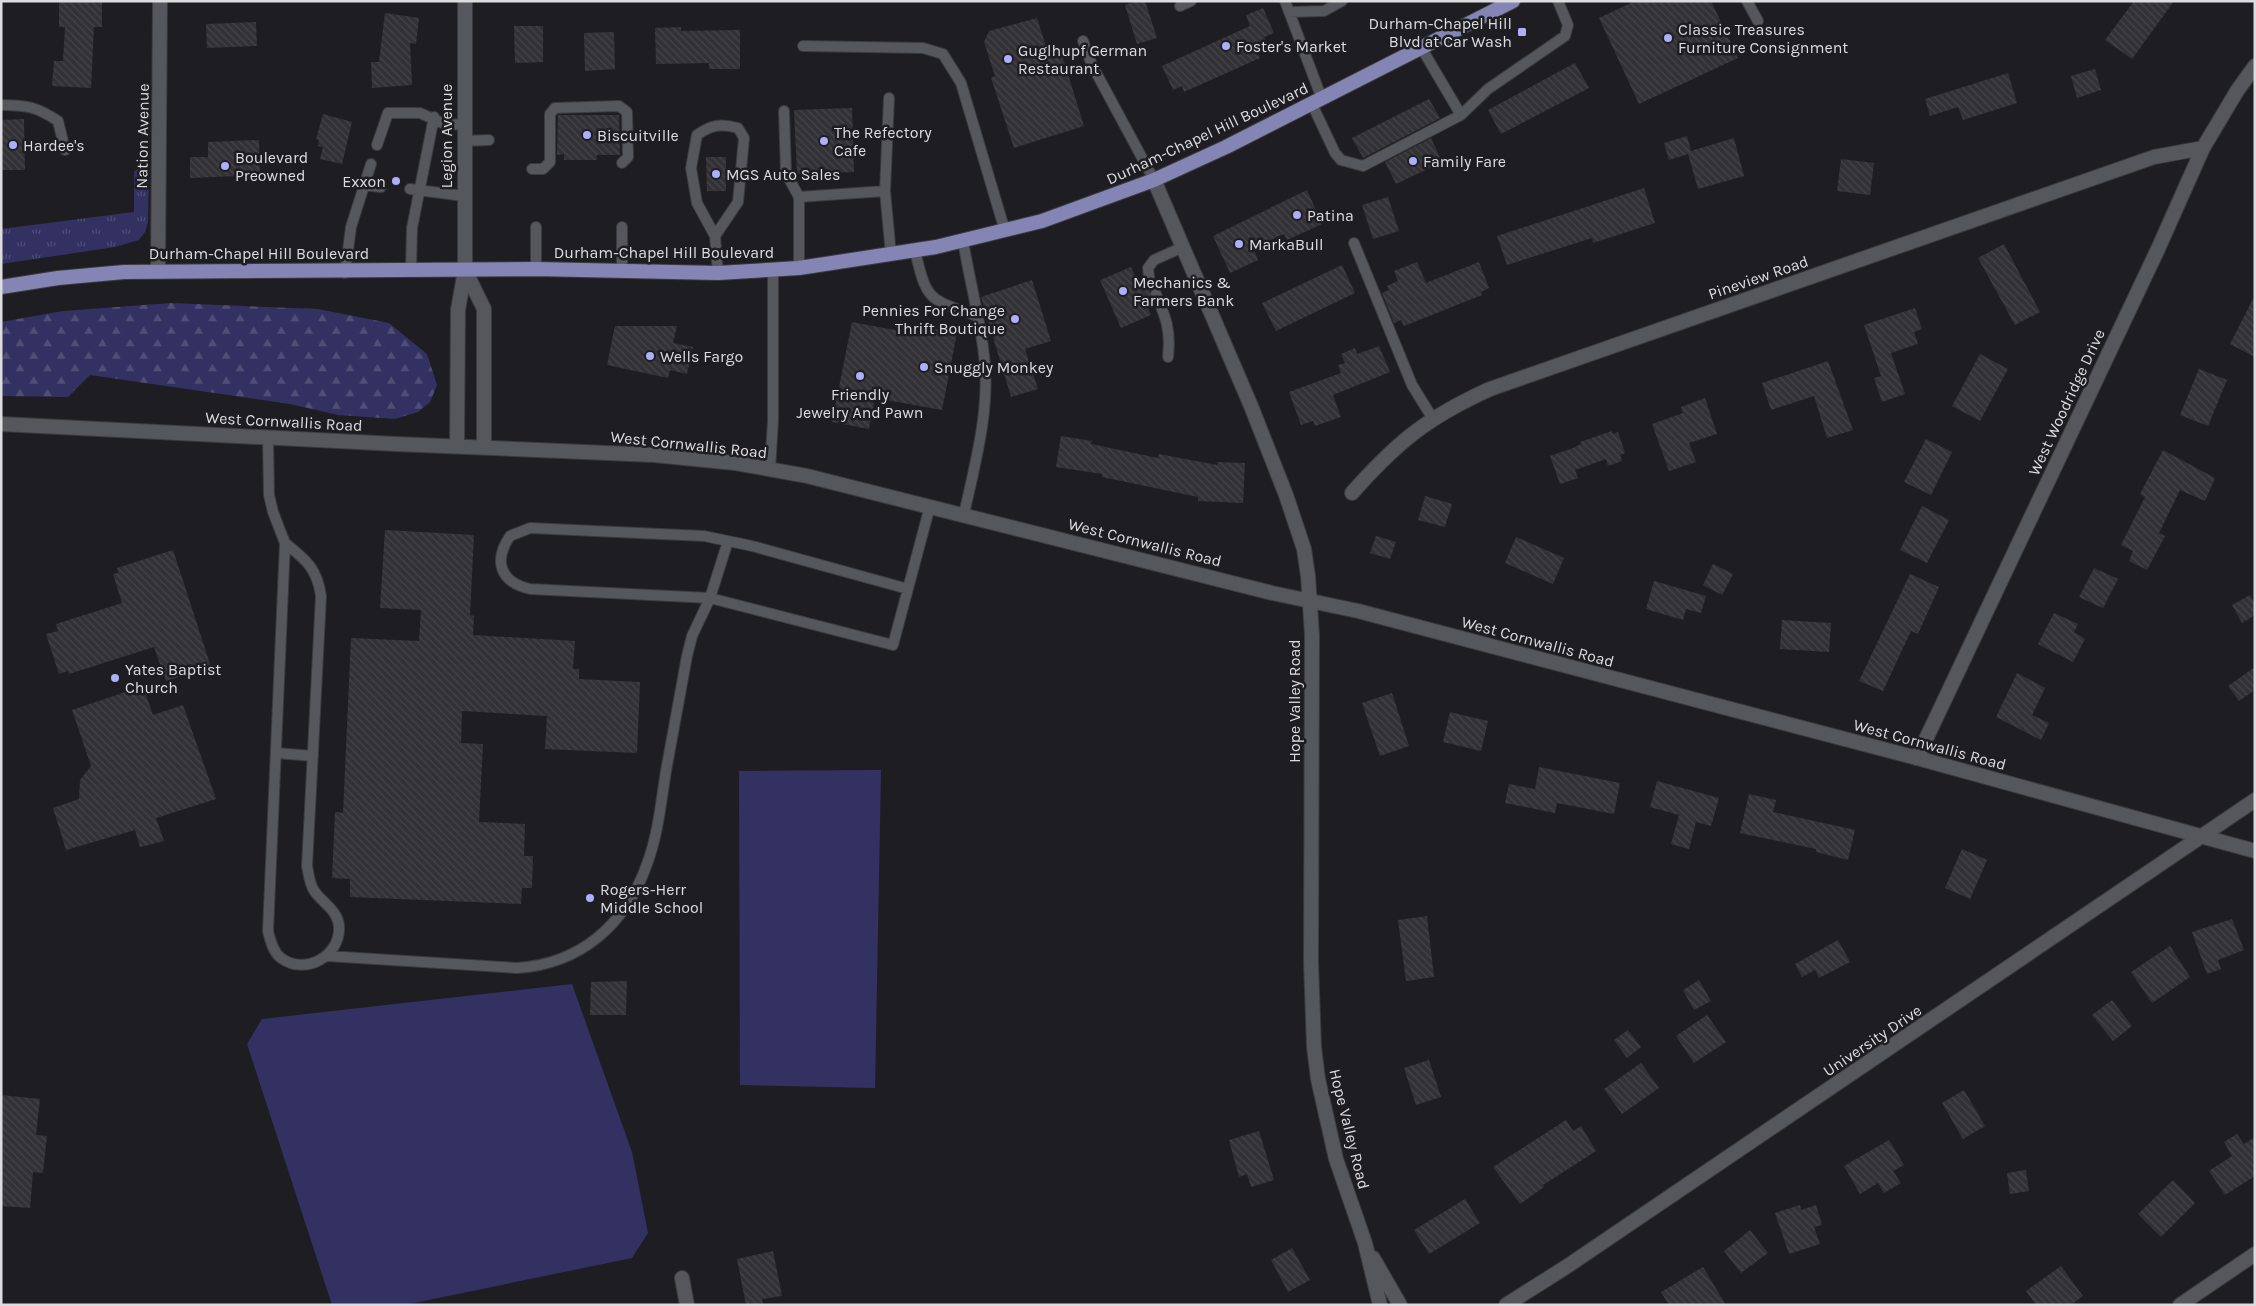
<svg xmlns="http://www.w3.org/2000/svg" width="2256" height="1306" font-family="Karla,sans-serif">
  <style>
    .grass { fill: url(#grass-tufts) }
    .forest { fill: url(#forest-firs) }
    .pitch { fill: #333161 }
    .building { fill: url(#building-back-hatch) }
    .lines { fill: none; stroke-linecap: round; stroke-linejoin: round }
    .service-casing { stroke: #3b3b3f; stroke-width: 12 }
    .minor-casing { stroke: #3b3b3f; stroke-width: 16 }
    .tertiary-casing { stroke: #3b3b3f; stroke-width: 16 }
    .primary-casing { stroke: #3b3b3f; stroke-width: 16 }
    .service { stroke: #56575c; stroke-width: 10 }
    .minor { stroke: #56575c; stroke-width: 14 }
    .tertiary { stroke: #56575c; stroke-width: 14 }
    .primary { stroke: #8485b4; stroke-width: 14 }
    .poi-dot { fill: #adaffb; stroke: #1e1e22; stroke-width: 2 }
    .labels { text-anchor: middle; stroke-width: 5; stroke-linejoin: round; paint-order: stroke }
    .poi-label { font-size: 16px; fill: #dddde0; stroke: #1e1e22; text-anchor: start }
    .street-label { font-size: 16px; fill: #dddde0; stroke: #1e1e22 }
  </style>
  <defs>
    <pattern id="grass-tufts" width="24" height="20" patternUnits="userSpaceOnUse" patternTransform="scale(1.25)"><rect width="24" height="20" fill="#333161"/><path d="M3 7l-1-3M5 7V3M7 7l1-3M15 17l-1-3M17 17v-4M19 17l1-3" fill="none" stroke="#504e77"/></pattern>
    <pattern id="forest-firs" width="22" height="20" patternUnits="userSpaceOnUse" patternTransform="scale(1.25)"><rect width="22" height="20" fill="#333161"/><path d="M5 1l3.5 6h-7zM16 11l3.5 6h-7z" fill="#504e77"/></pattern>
    <pattern id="building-back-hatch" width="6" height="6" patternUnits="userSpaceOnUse" patternTransform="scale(1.25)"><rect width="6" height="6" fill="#313136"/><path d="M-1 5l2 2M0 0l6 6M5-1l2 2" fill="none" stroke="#454549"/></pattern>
  </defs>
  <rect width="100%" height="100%" fill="#1e1e22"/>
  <path class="grass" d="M139 167 149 169 148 222 145 232 139 240 115 247 1 264V229L134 212V172Z"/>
  <path class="forest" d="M171 303 318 309 389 323 427 354 437 385 430 402 418 412 395 419 338 415 290 404 90 375 68 397 1 396V322L63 311Z"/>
  <path class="pitch" d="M881 770 875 1088 740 1085 739 771Z
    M572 984 632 1152 648 1233 632 1258 404 1305H332L247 1044 262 1019Z"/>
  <path class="building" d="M59 1H102V27H94L91 88 52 86 54 61H63L65 27H59Z
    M1135 1H1145L1157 38 1137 44 1125 5Z
    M1635 1H1711L1738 58 1639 104 1599 18Z
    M2134 1H2174L2132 59 2105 40Z
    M1263 8 1274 33 1264 37 1268 45 1256 50 1260 58 1184 92 1182 86 1173 90 1162 66 1250 26 1246 15Z
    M385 13 419 18 416 44 410 43 412 85 372 88 371 62H379Z
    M1037 18 1049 56 1061 52 1084 126 1014 148 991 78 995 76 984 42 989 31Z
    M256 22 257 46 207 48 206 24Z
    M514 26H543V62L515 63Z
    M681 27V31L740 30V69H709V63L656 64 655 28Z
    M614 32 615 69 585 71 584 33Z
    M1575 63 1589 88 1501 134 1488 110Z
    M2095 69 2101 90 2077 98 2071 76Z
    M2008 73 2017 103 1963 120 1958 107 1930 116 1925 99Z
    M1429 99 1440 118 1363 158 1352 138Z
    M852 108 854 172 797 174 794 110Z
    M323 114 352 122 342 164 320 159 323 147 318 146 319 140 316 139Z
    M558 115H619L620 155H597V160H564V154L557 155Z
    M24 119 25 170H1V120Z
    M1687 136 1691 151 1734 138 1744 176 1698 189 1688 154 1669 160 1664 143Z
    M1431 138 1442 162 1396 184 1385 162Z
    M259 140 260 175 190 178V157H208V142Z
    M706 157H726V191H707Z
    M1841 159 1874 163 1870 195 1837 191Z
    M1644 188 1655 223 1593 243 1592 238 1507 265 1497 236Z
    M1307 190 1322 224 1287 240 1284 234 1253 248 1258 260 1230 273 1213 236Z
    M1388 197 1399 231 1373 239 1362 205Z
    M2004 244 2040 312 2015 325 1978 258Z
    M1417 262 1426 283 1479 262 1489 288 1481 292 1482 295 1404 326 1401 320 1394 323 1382 293 1389 290 1387 286 1398 281 1394 271Z
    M1342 265 1355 293 1276 331 1262 303Z
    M1131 267 1137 281 1143 279 1147 283 1154 282 1156 287 1150 290V297L1144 299 1151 315 1121 328 1100 280Z
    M1032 280 1051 341 1025 349 1038 389 1011 397 981 297Z
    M2255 295V357L2230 344Z
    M1915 308 1922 329 1914 332 1918 344 1891 353 1905 394 1882 402 1874 378 1881 376 1864 325Z
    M852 322 905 332 907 324 957 333 942 410 875 398 869 429 832 422Z
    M615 326H677L673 343 693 347 687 374 670 370 668 378 607 365Z
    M1379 346 1390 372 1333 395 1341 417 1315 426 1313 421 1301 425 1289 392 1341 373 1338 365 1345 363 1341 354 1355 348 1357 354Z
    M1980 354 2008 369 1980 421 1952 406Z
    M1828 361 1853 430 1827 438 1814 396 1771 410 1762 383Z
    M2199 369 2227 380 2208 426 2180 415Z
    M1705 398 1717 434 1689 443 1696 462 1669 471 1652 424 1683 413 1681 407Z
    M1612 431 1613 434 1618 432 1625 453 1620 455 1622 461 1608 466 1606 459 1575 470 1578 478 1560 484 1550 456 1573 448 1581 444 1580 442Z
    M1061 436 1092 441 1091 444 1158 458 1159 454 1217 465V462L1245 463 1243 503 1198 501V497L1102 477V474L1056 467Z
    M1926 439 1952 452 1931 495 1904 482Z
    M2163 450 2215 478 2205 501 2180 490 2159 533 2165 536 2147 570 2129 561 2133 551 2121 545 2145 497 2140 494Z
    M1425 496 1452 504 1445 527 1418 520Z
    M1922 506 1949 520 1927 563 1900 550Z
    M385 530 474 535 470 615 474 616 473 635 575 641 573 669H579V679L640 682 637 753 545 749 547 716 462 711 461 743 483 744 479 822 525 824 524 856H533L532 888H522L521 904 350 897V879L332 878 335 812 343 813 351 638 419 641 421 610 380 608Z
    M1376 536 1396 542 1390 559 1370 553Z
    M1516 537 1564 558 1553 584 1505 563Z
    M173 550 211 667 166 681 154 647 69 674 68 671 59 674 46 634 58 631 56 624 122 603 113 574 118 573 117 568Z
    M1713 564 1733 574 1722 595 1703 585Z
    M2094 568 2118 579 2103 608 2079 597Z
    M1910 574 1939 587 1918 634 1911 631 1883 691 1859 681Z
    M1654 581 1706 596 1701 613 1686 609 1683 620 1646 609Z
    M2250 595 2255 604V615L2242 623 2232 605Z
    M2054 613 2078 624 2074 632 2085 639 2073 662 2038 644Z
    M1782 620 1831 623 1829 652 1780 649Z
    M2255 667V690L2239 701 2228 686Z
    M2017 673 2045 688 2032 715 2049 723 2041 740 1996 717Z
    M143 686 153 715 183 705 216 799 156 818 164 841 140 847 135 830 66 850 53 808 79 799 80 780 91 766 72 710Z
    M1392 693 1409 746 1380 756 1362 703Z
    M1450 712 1488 721 1481 751 1443 742Z
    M1539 767 1620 783 1614 814 1557 803 1555 813 1505 803 1509 784 1535 789Z
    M1657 781 1719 798 1711 826 1696 822 1689 849 1671 844 1679 815 1650 807Z
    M1749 794 1776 800 1773 812 1855 830 1848 860 1816 852V849L1740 833Z
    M1962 849 1987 860 1970 899 1945 888Z
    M1427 916 1434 977 1406 981 1398 920Z
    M2232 919 2244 950 2218 960 2221 969 2207 974 2192 932Z
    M1838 940 1850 962 1819 978 1815 970 1802 977 1795 964Z
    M2170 946 2190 977 2152 1003 2131 972Z
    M1699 980 1711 1001 1694 1010 1683 990Z
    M627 981 626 1015H590L591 982Z
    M2112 1000 2132 1026 2113 1041 2092 1015Z
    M1707 1015 1726 1042 1694 1063 1676 1036Z
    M1628 1030 1641 1047 1627 1058 1614 1040Z
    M1429 1060 1441 1097 1416 1105 1404 1068Z
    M1641 1063 1659 1088 1622 1114 1604 1089Z
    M1964 1090 1985 1126 1963 1139 1942 1103Z
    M1 1095 40 1099 36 1135 47 1136 43 1173 33 1172 30 1208 1 1206Z
    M1566 1120 1573 1131 1581 1126 1596 1151 1543 1185 1544 1187 1520 1204 1493 1167Z
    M1259 1131 1274 1180 1251 1187 1247 1174 1239 1177 1229 1140Z
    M2237 1134 2244 1144 2255 1137V1176L2225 1195 2209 1171 2232 1156 2224 1142Z
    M1889 1140 1904 1165 1893 1171 1901 1183 1884 1193 1878 1183 1860 1194 1844 1166Z
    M2026 1170 2029 1191 2010 1194 2007 1173Z
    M2173 1180 2195 1203 2161 1237 2138 1214Z
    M1465 1199 1480 1223 1429 1254 1414 1230Z
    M1800 1205 1801 1210 1816 1205 1822 1225 1814 1227 1820 1244 1789 1254 1775 1213Z
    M1750 1230 1768 1253 1741 1273 1724 1251Z
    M1292 1248 1310 1280 1288 1292 1271 1260Z
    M773 1251 782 1296 762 1299 763 1305H746L737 1259Z
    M2061 1266 2083 1296 2071 1305H2036L2026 1291Z
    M1703 1267 1726 1305H1669L1661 1292Z"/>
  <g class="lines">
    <defs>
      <path id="service" d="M1285 1 1322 99
        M1747 1 1758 21
        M1180 6 1191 1
        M1289 12 1324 11 1342 1
        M1083 41 1092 65 1154 180
        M803 46 923 48 943 54 961 83 1005 231
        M1422 49 1461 115
        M1312 104 1335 153 1341 160 1363 166 1461 115 1488 89 1565 36 1568 25 1558 1
        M1 105C27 105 37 107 58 121L65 150
        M784 111 786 173 799 197
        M463 141 489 140
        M377 145 388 113H420L447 125 463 124
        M532 169H543L550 162V114L555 108 619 106 627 112 628 157 622 163
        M364 185 381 187
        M410 189 464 196
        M885 191 891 255
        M715 236 738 202 744 138 738 128C721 123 711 125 697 135L691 168 697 203 715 236 718 273
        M963 241C969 276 978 312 983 347 992 403 976 460 964 514
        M1354 243 1412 385 1433 419
        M915 251C927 301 928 299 977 316
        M799 268V197L885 191 889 98
        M536 269V227
        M411 270 412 228 434 117
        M622 270V227
        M345 273 351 227 371 164
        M1149 277 1148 268 1154 260 1183 247
        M1156 294C1166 318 1171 330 1168 357
        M268 438 269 495 273 512 285 543 268 931C270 940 273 952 281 958 305 976 341 956 339 926 338 911 323 903 315 892 309 884 309 875 307 866L321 596C317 568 306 560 285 543
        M770 469 773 421V271
        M908 589 752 546 704 536 530 528 510 536C493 561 500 582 530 589L710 598 893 645 930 506
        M276 753 313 756
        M327 956 517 968C581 964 626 924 647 864 658 835 661 802 666 771 673 733 680 694 687 656L692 636 710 598 728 541"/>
      <path id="minor" d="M465 1V270
        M158 271 160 1
        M1352 493C1397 442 1428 417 1490 389L2154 157 2203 148
        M1917 758 2158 249 2203 148 2237 91 2255 66
        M682 1278 687 1305
        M2180 1305 2255 1254"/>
      <path id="tertiary" d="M1154 180 1251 406 1286 495 1304 549 1308 576 1312 635 1311 963 1314 1047 1318 1079 1336 1159 1365 1243 1380 1305
        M465 270 484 309V447
        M1 424 396 444 654 455 735 463 807 476 1272 593 1358 611 1917 758 2255 851
        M457 446 458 310 465 270
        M1373 1258 1400 1305
        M1506 1305 1566 1267 2255 800"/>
      <path id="primary" d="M1 287 58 278 124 272 536 269 718 273 799 268 936 247 1042 221 1154 180 1226 147 1513 1"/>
    </defs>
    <use href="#service" class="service-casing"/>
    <use href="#minor" class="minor-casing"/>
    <use href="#tertiary" class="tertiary-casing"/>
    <use href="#primary" class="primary-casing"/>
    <use href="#service" class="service"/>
    <use href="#minor" class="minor"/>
    <use href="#tertiary" class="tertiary"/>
    <use href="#primary" class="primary"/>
  </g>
  <g class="poi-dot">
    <rect x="1517" y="27" width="10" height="10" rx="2.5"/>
    <circle cx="1668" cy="38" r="5"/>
    <circle cx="1226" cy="46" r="5"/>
    <circle cx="1008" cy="59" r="5"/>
    <circle cx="587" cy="135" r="5"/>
    <circle cx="824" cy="141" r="5"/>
    <circle cx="13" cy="145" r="5"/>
    <circle cx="1413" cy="161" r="5"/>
    <circle cx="225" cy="166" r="5"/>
    <circle cx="716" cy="174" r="5"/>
    <circle cx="396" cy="181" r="5"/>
    <circle cx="1297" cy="215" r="5"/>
    <circle cx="1239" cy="244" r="5"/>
    <circle cx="1123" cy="291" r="5"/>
    <circle cx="1015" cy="319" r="5"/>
    <circle cx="650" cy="356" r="5"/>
    <circle cx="924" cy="367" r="5"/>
    <circle cx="860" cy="376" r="5"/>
    <circle cx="115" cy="678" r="5"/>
    <circle cx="590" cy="898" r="5"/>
  </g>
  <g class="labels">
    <g class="poi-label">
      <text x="1512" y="29" text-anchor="end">Durham-Chapel Hill<tspan x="1512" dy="18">Blvd at Car Wash</tspan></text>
      <text x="1678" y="35">Classic Treasures<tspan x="1678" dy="18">Furniture Consignment</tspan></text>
      <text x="1236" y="52">Foster's Market</text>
      <text x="1018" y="56">Guglhupf German<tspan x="1018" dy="18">Restaurant</tspan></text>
      <text x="834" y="138">The Refectory<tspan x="834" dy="18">Cafe</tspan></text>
      <text x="597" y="141">Biscuitville</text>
      <text x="23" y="151">Hardee's</text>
      <text x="235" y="163">Boulevard<tspan x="235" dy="18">Preowned</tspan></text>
      <text x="1423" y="167">Family Fare</text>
      <text x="726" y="180">MGS Auto Sales</text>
      <text x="386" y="187" text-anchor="end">Exxon</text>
      <text x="1307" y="221">Patina</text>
      <text x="1249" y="250">MarkaBull</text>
      <text x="1133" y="288">Mechanics &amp;<tspan x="1133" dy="18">Farmers Bank</tspan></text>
      <text x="1005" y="316" text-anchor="end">Pennies For Change<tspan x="1005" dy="18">Thrift Boutique</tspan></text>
      <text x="660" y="362">Wells Fargo</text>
      <text x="934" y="373">Snuggly Monkey</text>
      <text x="860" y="400" text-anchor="middle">Friendly<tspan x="860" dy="18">Jewelry And Pawn</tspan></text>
      <text x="125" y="675">Yates Baptist<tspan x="125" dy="18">Church</tspan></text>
      <text x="600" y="895">Rogers-Herr<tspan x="600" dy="18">Middle School</tspan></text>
    </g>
    <g class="street-label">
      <text transform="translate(1207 133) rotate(-25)" y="6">Durham-Chapel Hill Boulevard</text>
      <text transform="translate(142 136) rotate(-89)" y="6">Nation Avenue</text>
      <text transform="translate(446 136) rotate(-90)" y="6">Legion Avenue</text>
      <text x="664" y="258">Durham-Chapel Hill Boulevard</text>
      <text x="259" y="259">Durham-Chapel Hill Boulevard</text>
      <text transform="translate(1758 277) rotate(-19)" y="6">Pineview Road</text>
      <text transform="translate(2066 402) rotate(-65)" y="6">West Woodridge Drive</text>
      <text transform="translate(284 421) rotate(3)" y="6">West Cornwallis Road</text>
      <text transform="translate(689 444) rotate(6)" y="6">West Cornwallis Road</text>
      <text transform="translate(1145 542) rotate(14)" y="6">West Cornwallis Road</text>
      <text transform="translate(1538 641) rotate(15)" y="6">West Cornwallis Road</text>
      <text transform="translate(1294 701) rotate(-90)" y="6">Hope Valley Road</text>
      <text transform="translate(1930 744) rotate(15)" y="6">West Cornwallis Road</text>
      <text transform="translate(1872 1040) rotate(-34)" y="6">University Drive</text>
      <text transform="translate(1350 1129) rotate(76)" y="6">Hope Valley Road</text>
    </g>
  </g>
  <rect width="2256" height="1306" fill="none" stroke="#dddde0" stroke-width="5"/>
</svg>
